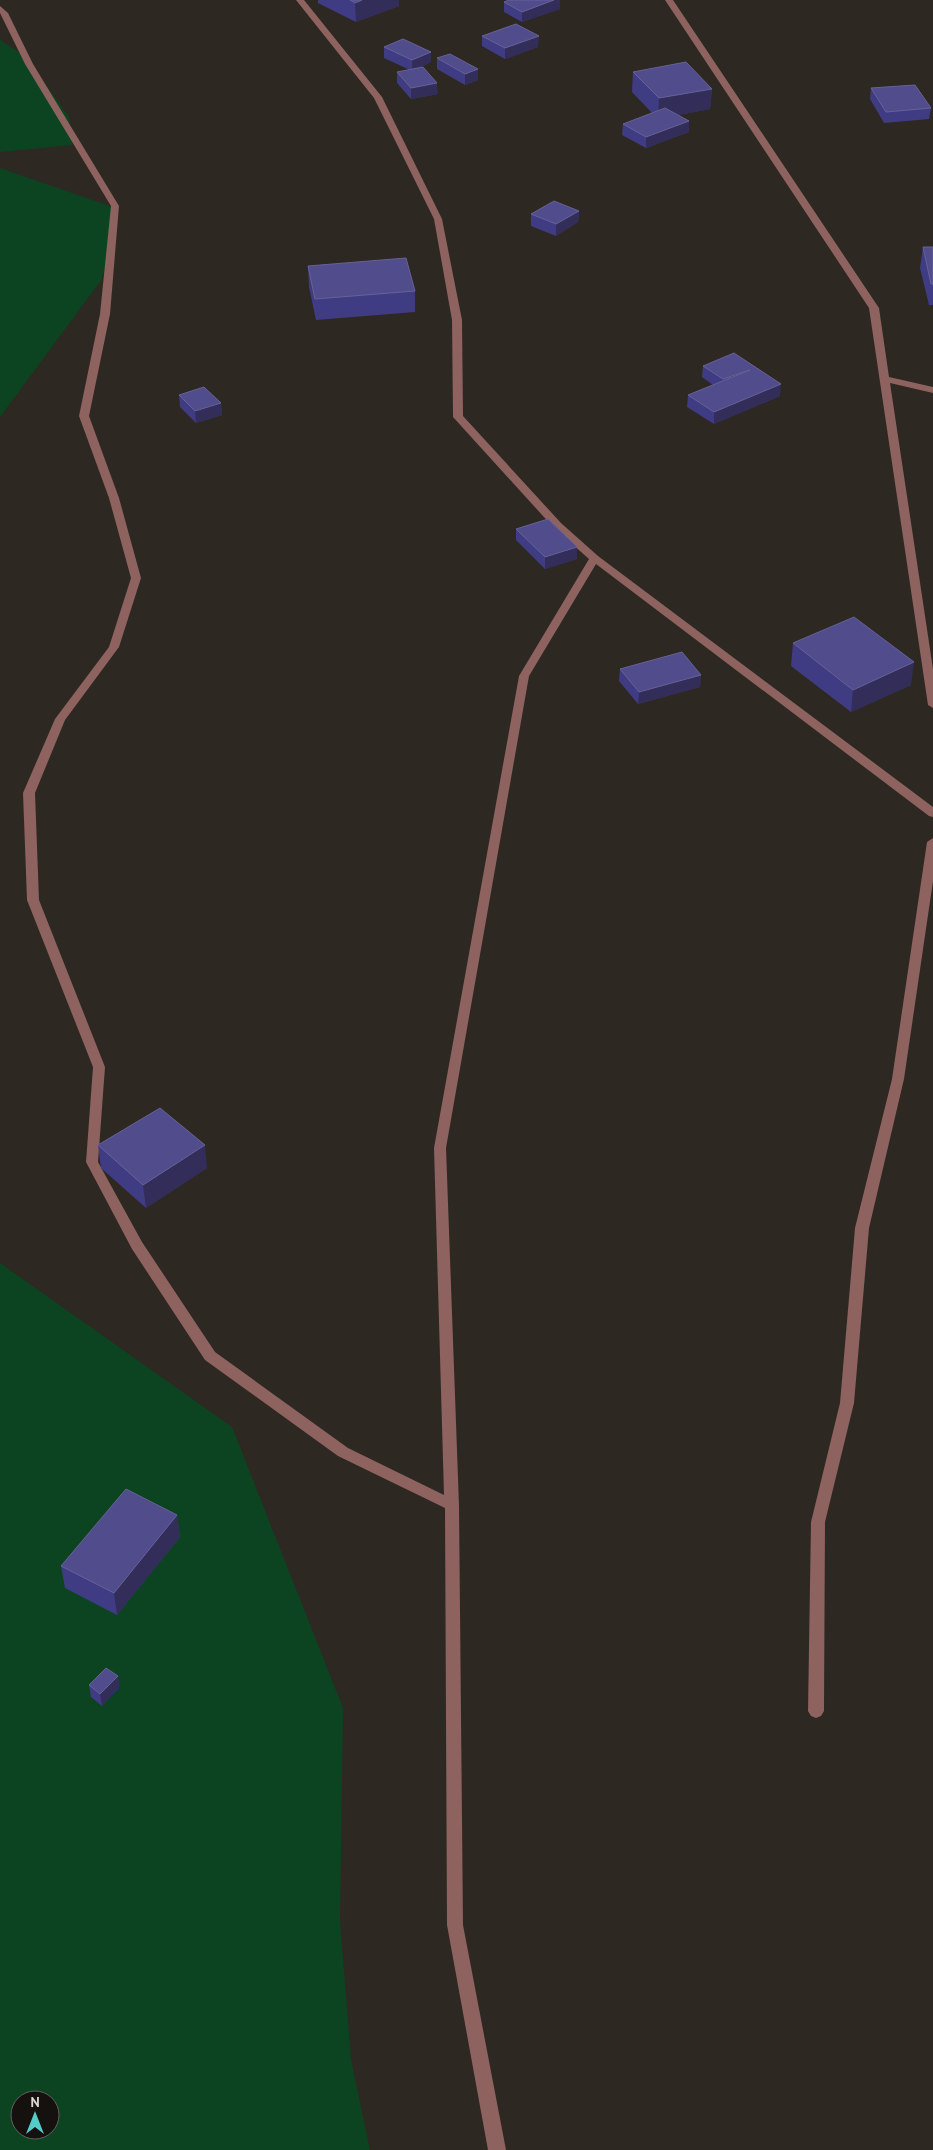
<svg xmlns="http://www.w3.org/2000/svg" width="933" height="2150" font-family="'PT Sans',sans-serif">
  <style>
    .green { fill: #0c4421; fill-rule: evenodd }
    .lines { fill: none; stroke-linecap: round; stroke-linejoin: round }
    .minor { fill: #8d625f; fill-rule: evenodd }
    .wall { fill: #403c83 }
    .shaded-wall { fill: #322d59 }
    .building { fill: #514c8c; stroke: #666297 }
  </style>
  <rect width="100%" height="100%" fill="#2e2822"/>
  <path class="green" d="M0 40 25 56 69 117 72 145 0 152Z
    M0 168 118 209 102 279 0 417Z
    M0 1263 232 1427 343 1708 340 1921 351 2060 370 2150H0ZM20 2100H50V2130H20Z"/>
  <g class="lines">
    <path class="minor" d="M296 0H304L382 97 442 219 462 320 463 416 561 523 598 556 933 807V817L929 816 596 564 529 676 446 1148 459 1505 463 1925 506 2150H488L447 1925 445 1508 338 1456 205 1360 132 1249 86 1162 93 1067 27 900 23 793 55 719 109 647 131 578 109 498 79 416 100 314 111 206 25 64 0 13V6L8 13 33 64 119 206 110 314 89 416 119 498 141 578 119 647 65 720 35 793 39 900 105 1067 98 1162 142 1242 215 1352 348 1448 444 1495 434 1148 519 676 589 559 553 527 453 417 452 320 434 219 374 98Z
      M665 0H673L879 308 889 377 933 387V393L890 383 933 669V708L928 705 869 308Z
      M933 838V881L904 1079 869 1228 854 1403 825 1522 824 1711 821 1716 816 1718 811 1716 808 1711 811 1522 840 1403 855 1228 892 1079 927 842Z"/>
  </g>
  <path class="wall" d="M318 0H399V6L356 22 318 3Z
    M504 2 560 9 522 22 504 12Z
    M482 36 538 47 505 59 482 46Z
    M384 47 431 52V62L417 69 438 94 411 99 397 83V72L410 70 384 58Z
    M437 58 478 80 465 85 437 69Z
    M633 72 712 89 710 109 678 115 689 121V132L646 148 622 135 623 124 652 113 632 92Z
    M871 88 931 108 929 119 884 123 870 99Z
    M579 211 578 222 556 236 531 226V214Z
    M923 247H933V305H929L920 268Z
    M308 266 415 291V312L316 320 309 287Z
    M703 366 780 396 714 424 687 407 688 395 713 385 702 377Z
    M179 395 221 403 222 415 196 423 180 407Z
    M516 529 577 559 545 569 516 540Z
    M793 643 911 685 851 712 791 666Z
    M620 669 701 675 700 687 638 704 619 681Z
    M98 1145 207 1168 146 1208 101 1168Z
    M177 1515 180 1537 117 1615 65 1588 61 1566Z
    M118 1676 119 1688 102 1706 91 1697 89 1685Z"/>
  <path class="shaded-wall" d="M362 0H399V6L356 22 355 3Z
    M554 0H560V9L522 22V12Z
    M539 36 538 47 505 59V48Z
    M431 52V62L412 71V60Z
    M478 69V80L465 85V74Z
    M437 83 438 94 411 99V88Z
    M712 89 710 109 658 119 659 98Z
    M689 121V132L646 148V137Z
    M579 211 578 222 556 236V224Z
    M781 384 780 396 714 424V412Z
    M221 403 222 415 196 423 195 411Z
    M577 547V559L545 569V557Z
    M914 662 911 685 851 712 853 690Z
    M701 675 700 687 638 704 639 692Z
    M205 1145 207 1168 146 1208 143 1185Z
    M177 1515 180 1537 117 1615 114 1593Z
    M118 1676 119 1688 102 1706 100 1694Z"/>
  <path class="building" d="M350 0H362L355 3Z
    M509 0H554L522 12 504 2Z
    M516 24 539 36 505 48 482 36Z
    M403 39 431 52 412 60 384 47Z
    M450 54 478 69 465 74 437 58Z
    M686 62 712 89 659 98 633 72Z
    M423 67 437 83 411 88 397 72Z
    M915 85 931 108 886 112 871 88Z
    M665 108 689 121 646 137 623 124Z
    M554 201 579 211 556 224 531 214Z
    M923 247H933V284H931Z
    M406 258 415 291 315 299 308 266Z
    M734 353 781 384 714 412 688 395 750 370 723 379 703 366Z
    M204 387 221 403 195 411 179 395Z
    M548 519 577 547 545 557 516 529Z
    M854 617 914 662 853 690 793 643Z
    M682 652 701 675 639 692 620 669Z
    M160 1108 205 1145 143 1185 98 1145Z
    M126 1489 177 1515 114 1593 61 1566Z
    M106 1668 118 1676 100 1694 89 1685Z"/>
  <g transform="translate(35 2115)"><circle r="24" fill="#14110f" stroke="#64605d"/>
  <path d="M0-4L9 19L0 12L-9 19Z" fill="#54cdc8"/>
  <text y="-8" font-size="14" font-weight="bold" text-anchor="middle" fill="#dcd7d3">N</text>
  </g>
</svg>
